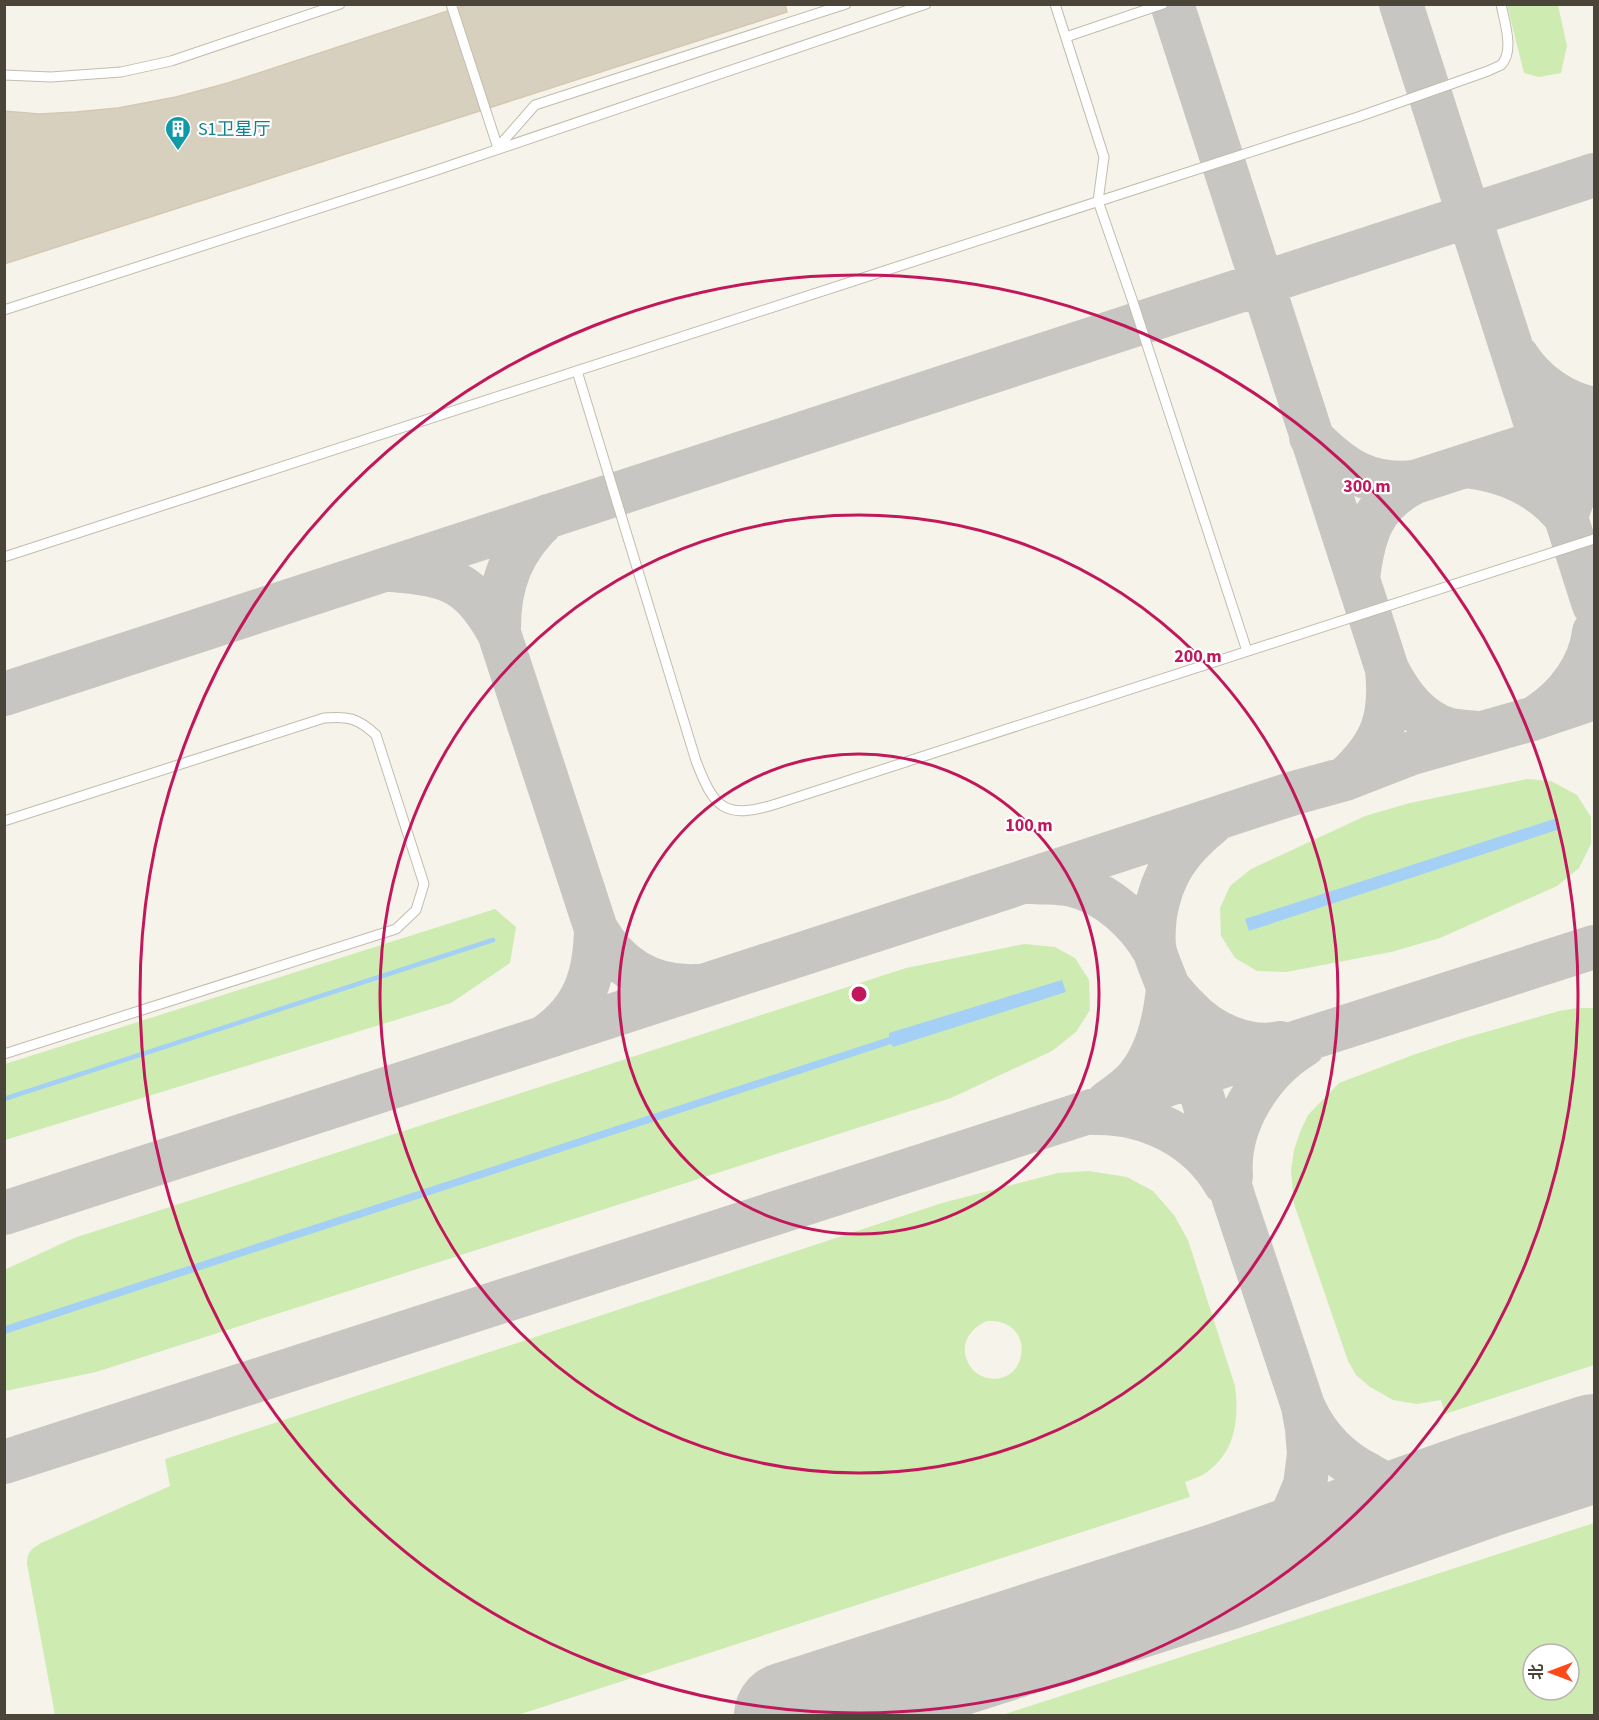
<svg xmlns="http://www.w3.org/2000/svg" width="1599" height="1720" font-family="'Source Sans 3','Noto Sans SC',sans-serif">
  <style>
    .green { fill: #ceecb1; fill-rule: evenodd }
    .water { fill: #a4d0f5 }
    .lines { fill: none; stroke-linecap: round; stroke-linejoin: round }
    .stream { stroke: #a4d0f5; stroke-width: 4.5 }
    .taxiway { stroke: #c8c6c2; stroke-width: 44 }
    .runway { stroke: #c8c6c2; stroke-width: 108 }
    .building { fill: #d8d0bf; stroke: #d4c8b2; stroke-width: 1.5 }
    .service-casing { stroke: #c2bcac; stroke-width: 11 }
    .service { stroke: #fff; stroke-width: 9 }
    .ring { fill: none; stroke: #c2185b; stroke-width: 3 }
    .labels { text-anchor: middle; stroke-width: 4.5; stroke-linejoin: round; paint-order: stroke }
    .culture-label { font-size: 18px; fill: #0d838f; stroke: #fff; text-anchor: start }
    .centre { fill: #c2185b; stroke: #fff; stroke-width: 3 }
    .ring-label { font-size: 18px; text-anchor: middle; font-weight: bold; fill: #c2185b; stroke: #fff; stroke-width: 4.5; stroke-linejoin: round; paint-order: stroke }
  </style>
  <rect width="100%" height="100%" fill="#f6f3ea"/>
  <path class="green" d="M1507 5H1558L1567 46 1561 73 1539 77 1524 73Z
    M1527 779 1551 781 1577 795 1591 817V844L1579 868 1557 886 1440 938 1391 952 1286 972 1257 971 1235 958 1221 936 1220 908 1230 886 1251 869 1365 816 1410 803Z
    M495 909 516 927 510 963 451 1003 5 1140V1064Z
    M1024 944 1055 947 1075 958 1089 980 1090 1010 1076 1032 1052 1051 951 1098 96 1372 5 1391 4 1270 74 1238 906 968Z
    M1578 1008H1594V1365L1445 1414 1441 1400 1417 1404 1393 1400 1370 1387 1356 1375 1348 1361 1294 1204 1291 1171 1294 1150 1300 1132 1308 1115 1339 1083 1413 1055 1461 1039 1559 1011Z
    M1089 1171 1127 1177 1153 1191 1174 1215 1188 1240 1235 1386C1239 1419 1236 1451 1207 1472 1201 1477 1192 1479 1185 1482L1190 1497 518 1715H55L27 1564C27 1552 31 1549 41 1543L170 1486 165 1459 942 1203 1058 1173ZM987 1321C1037 1318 1029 1386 988 1378 981 1377 974 1372 970 1366 958 1347 968 1329 987 1321Z
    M1594 1523V1715H1002ZM1533 1654H1569V1690H1533Z"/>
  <path class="water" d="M1557 818 1560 829 1249 931 1245 919Z
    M1062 980 1066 992 893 1047 891 1044 5 1334V1326L889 1037V1033Z"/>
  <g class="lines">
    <path class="stream" d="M4 1099 493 940"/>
    <path class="taxiway" d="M1172 4 1387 669C1400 695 1418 720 1447 729 1457 732 1470 732 1481 733
      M1401 4 1594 605
      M1517 356C1534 383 1563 403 1594 409
      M1311 437C1343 469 1368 487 1415 482
      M1466 466C1506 471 1540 485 1566 517L1583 468 1594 448
      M393 570C450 575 471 582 499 633L596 929C618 968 651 988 696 986
      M1358 579C1363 535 1372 503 1415 482L1594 424
      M499 633C498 585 511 549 548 516
      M4 694 1594 175
      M1539 715C1567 697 1590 666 1594 632
      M1345 779C1382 745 1392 719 1387 669
      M1212 823C1180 849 1162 873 1155 915 1154 927 1152 939 1155 952 1158 963 1164 975 1168 987L1235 1202 1303 1406 1307 1429 1309 1454 1305 1485 1294 1511 1280 1533 1262 1554 1221 1577
      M1034 882C1046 883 1060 882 1072 885 1107 893 1138 922 1155 952
      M1169 988C1175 995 1181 1003 1188 1009 1210 1033 1248 1050 1280 1043
      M546 1036C585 1009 595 975 596 929
      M1108 1102C1118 1095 1129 1087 1137 1078 1157 1054 1165 1018 1168 989
      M1095 1113C1147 1112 1198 1137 1225 1183
      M1231 1176C1227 1124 1261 1071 1304 1045
      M4 1213 974 898 1294 793 1345 779 1412 753 1532 719 1594 698
      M1304 1408C1318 1439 1339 1460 1369 1475 1376 1479 1383 1484 1390 1486 1419 1496 1451 1491 1481 1485
      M4 1462 1101 1108 1195 1075 1594 947"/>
    <path class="runway" d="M788 1716 1221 1577 1481 1485 1594 1448"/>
  </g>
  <path class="building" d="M469 4H785L787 12 4 264V111L39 114 76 112 118 108 176 97 228 83Z"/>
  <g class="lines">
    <defs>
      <path id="service" d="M451 4 498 148
        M1055 4 1104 157 1098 201 1133 302 1247 651
        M1066 37 1163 4
        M4 75 51 77 121 72 171 61 340 4
        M499 146 535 105 846 4
        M4 310 434 171 926 4
        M577 371 696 761C714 808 724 820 776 804L1594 539
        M4 557 1358 117 1488 71C1492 69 1497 67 1501 65 1515 51 1504 21 1501 4
        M4 821 324 718C348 716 358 718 376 735L424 884 416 910 396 929 4 1054"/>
    </defs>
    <use href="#service" class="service-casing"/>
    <use href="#service" class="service"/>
  </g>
  <g class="ring">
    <circle cx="859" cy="994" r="240"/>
    <circle cx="859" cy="994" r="479"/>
    <circle cx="859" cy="994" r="719"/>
  </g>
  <defs>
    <symbol id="building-pin" viewBox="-11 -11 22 30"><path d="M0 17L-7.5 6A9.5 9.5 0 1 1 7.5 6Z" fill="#0f9aa8" stroke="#fff"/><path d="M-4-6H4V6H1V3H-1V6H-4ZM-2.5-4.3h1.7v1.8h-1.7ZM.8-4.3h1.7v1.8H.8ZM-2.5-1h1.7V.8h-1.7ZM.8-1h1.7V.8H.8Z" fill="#fff"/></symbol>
  </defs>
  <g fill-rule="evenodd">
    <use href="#building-pin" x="163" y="114" width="30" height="40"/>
  </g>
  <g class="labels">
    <g class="culture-label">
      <text x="198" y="135">S1卫星厅</text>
    </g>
  </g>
  <circle cx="859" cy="994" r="9" class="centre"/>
  <g class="ring-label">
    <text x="1367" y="492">300 m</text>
    <text x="1198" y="662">200 m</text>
    <text x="1029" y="831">100 m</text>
  </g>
  <rect width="1599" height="1720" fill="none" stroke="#4b4438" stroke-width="12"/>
  <g transform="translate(1551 1672) rotate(270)"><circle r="28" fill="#ffffff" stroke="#b7b4af" stroke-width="1.5"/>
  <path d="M0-4.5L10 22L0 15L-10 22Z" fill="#ff4818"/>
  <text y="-9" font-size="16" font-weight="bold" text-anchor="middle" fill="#4b4438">北</text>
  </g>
</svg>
